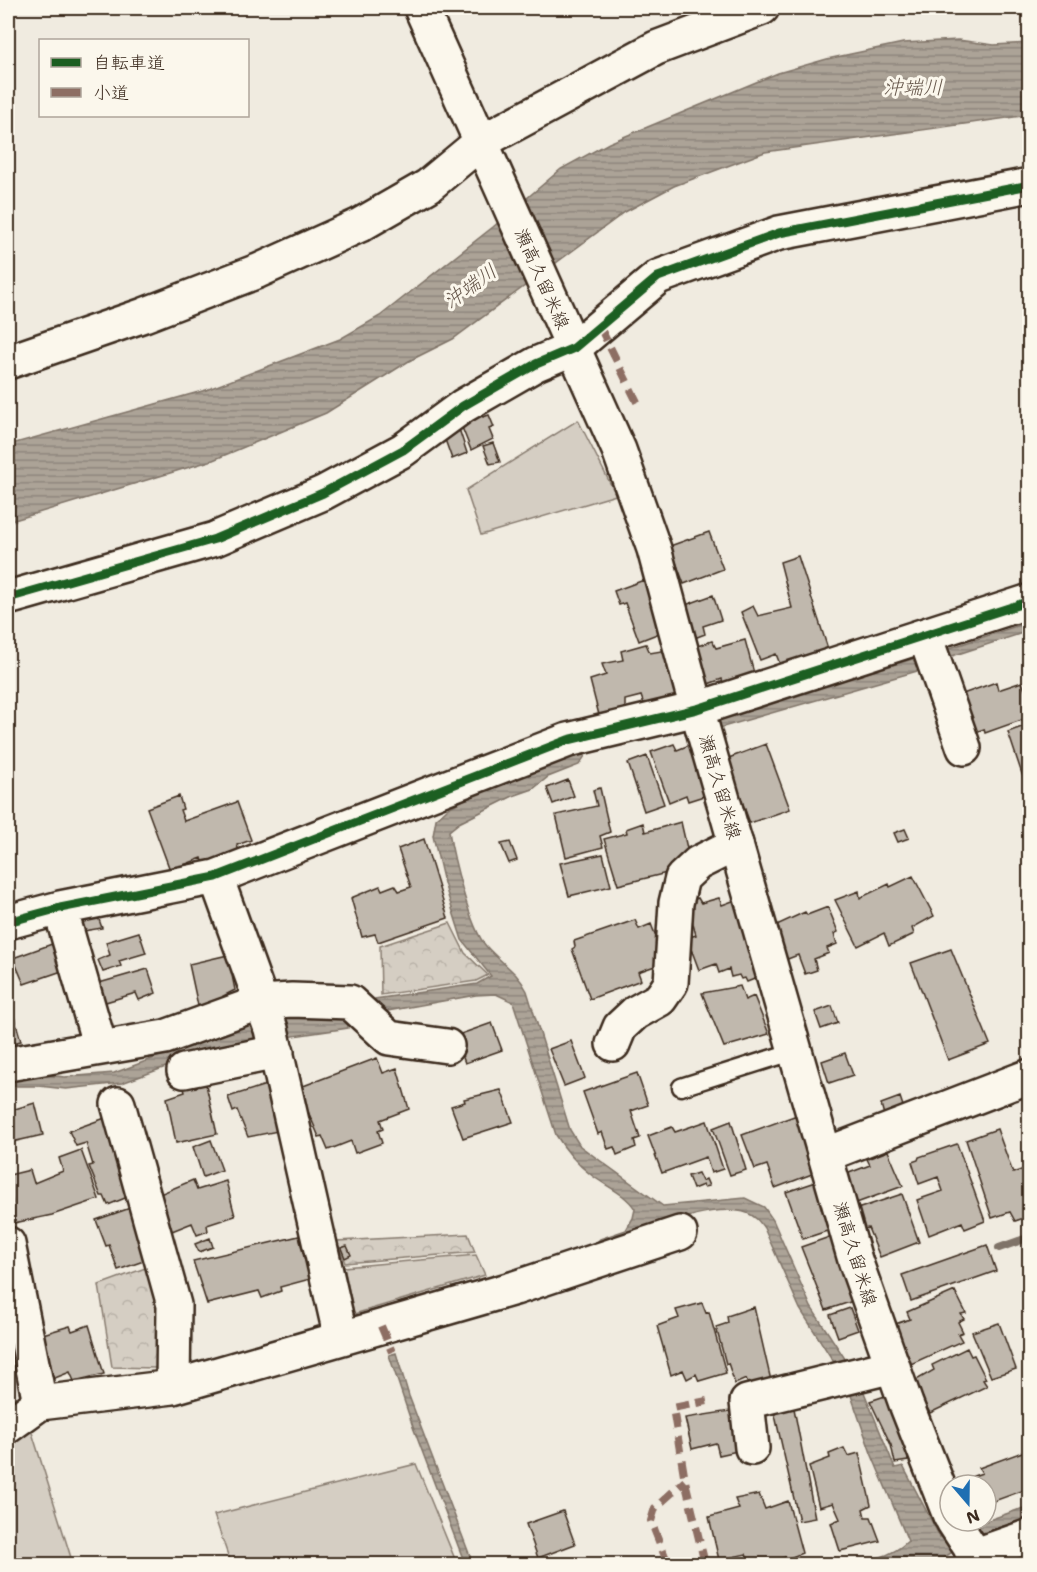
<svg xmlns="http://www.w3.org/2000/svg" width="1037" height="1572" font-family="'Shantell Sans','Klee One',sans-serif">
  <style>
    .green { fill: #d5cec3; stroke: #887c70; stroke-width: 1.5 }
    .forest { fill: url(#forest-crowns); stroke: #887c70; stroke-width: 1.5 }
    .water { fill: url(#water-rules); stroke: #7f7367; stroke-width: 1.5 }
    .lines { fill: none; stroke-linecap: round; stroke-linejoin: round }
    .stream { stroke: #7f7367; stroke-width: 8 }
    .building { fill: #c0b8ad; stroke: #3b2a1e; stroke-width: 1.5 }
    .service-casing { stroke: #3b2a1e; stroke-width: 21 }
    .minor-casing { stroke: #3b2a1e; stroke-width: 38 }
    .primary-casing { stroke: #3b2a1e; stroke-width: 38 }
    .service { stroke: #fbf7ec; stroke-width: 16 }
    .minor { stroke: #fbf7ec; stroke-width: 33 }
    .primary { stroke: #fbf7ec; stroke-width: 33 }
    .quiet { stroke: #8d6e63; stroke-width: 8; stroke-dasharray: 15 8; stroke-linecap: butt }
    .cycleway-casing { stroke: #fbf7ec; stroke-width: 13 }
    .cycleway { stroke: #1b5e20; stroke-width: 9 }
    .labels { text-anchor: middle; stroke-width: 6; stroke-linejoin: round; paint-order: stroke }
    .street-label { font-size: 18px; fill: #3b2a1e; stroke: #fbf7ec }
    .water-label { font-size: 20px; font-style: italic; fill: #635448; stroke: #fbf7ec }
  </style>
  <defs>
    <pattern id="forest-crowns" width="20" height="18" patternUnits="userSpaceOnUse" patternTransform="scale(1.5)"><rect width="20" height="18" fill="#d5cec3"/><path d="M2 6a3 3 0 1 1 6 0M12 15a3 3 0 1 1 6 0" fill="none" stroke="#b8b1a7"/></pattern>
    <pattern id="water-rules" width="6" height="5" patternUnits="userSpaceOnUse" patternTransform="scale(1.5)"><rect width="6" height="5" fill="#aca397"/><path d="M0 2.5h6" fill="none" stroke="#8d857b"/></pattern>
  </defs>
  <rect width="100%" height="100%" fill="#f0ebe0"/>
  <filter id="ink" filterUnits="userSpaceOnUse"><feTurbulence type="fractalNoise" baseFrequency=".0167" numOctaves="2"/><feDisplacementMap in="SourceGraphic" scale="12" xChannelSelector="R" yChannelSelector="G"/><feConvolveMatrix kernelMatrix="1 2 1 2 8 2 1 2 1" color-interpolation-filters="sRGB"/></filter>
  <g filter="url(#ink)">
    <path class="green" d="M578 420 616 495 481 535 466 490Z
      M476 1255 485 1275 354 1314 344 1267Z
      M30 1426 73 1564H8V1440Z
      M416 1464 457 1564H231L214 1515Z"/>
    <path class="forest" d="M450 923 465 953 488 975 476 981 381 995 380 946Z
      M468 1234 475 1252 345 1263 337 1241Z
      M148 1267 165 1355 155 1368 112 1367 99 1285Z"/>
    <path class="water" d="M958 40 994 45 1029 43V115L765 152 674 186 625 212 453 339 409 361 326 413 213 460 8 522V445L206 390 340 339 380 316 493 227 561 169 609 143 778 73 827 59 903 43Z
      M1029 622V631L946 658 944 650Z
      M919 657 921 670 716 729 717 719Z
      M579 751 585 756 579 765 548 777 533 789 513 796 459 823 449 831C453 857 470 928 486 946 501 963 517 971 527 991L570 1130 580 1146 663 1206 745 1198 764 1207 773 1220 811 1307 859 1380 895 1468 903 1466 940 1537 1029 1506V1523L954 1551 934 1564H836C863 1561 887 1561 908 1541L871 1453 846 1381 800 1309 764 1228C759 1221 755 1216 747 1213 730 1207 691 1212 678 1223L594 1245 600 1239 626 1230 633 1218 635 1209C625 1193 605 1186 590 1174 576 1163 566 1151 556 1135L513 1002 496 994 476 995 376 1013 375 999 477 984 491 976 462 940 444 883 433 836 436 819 448 808 471 796Z
      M276 1010 346 1011 348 1028 287 1037Z
      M252 1017 262 1042 204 1053 122 1083 66 1089 39 1086H8V1072L10 1071 65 1077 114 1073 208 1038Z
      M396 1353 409 1396 473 1564H465L413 1427 389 1355Z"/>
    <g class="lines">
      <path class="stream" d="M999 1248 1030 1237"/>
    </g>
    <path class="building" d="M481 412 483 417 489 415 494 427 489 429 493 439 471 450 459 420Z
      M459 429 467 453 452 459 443 434Z
      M493 443 500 462 490 464 483 446Z
      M709 532 723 569 684 584 670 546Z
      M798 556 829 652 783 672 776 654 760 660 741 612 753 606 758 616 792 608 780 562Z
      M644 580 662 632 639 641 625 603 619 605 614 591Z
      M713 595 721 620 703 626 705 634 692 639 680 607Z
      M745 640 755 677 724 688 722 679 708 684 695 647 712 641 716 648Z
      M646 644 650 653 667 650 684 697 646 710 641 696 625 700V708L599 715 590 680 606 675 602 664 623 660 621 651Z
      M996 682 998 690 1022 682 1030 703V717L985 733 984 729 973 733 960 695Z
      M1030 724V798L1008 732Z
      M674 744 677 750 692 744 710 794 688 801 686 795 669 802 651 752Z
      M766 744 790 809 750 823 726 759Z
      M647 756 664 804 644 811 628 763Z
      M568 780 574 796 553 804 547 788Z
      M600 788 610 832 600 836 603 847 566 857 556 815 597 806 593 790Z
      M179 796 183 809 180 810 184 821 237 802 251 840 237 845 239 851 204 864 202 858 170 870 147 808Z
      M681 822 689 857 673 863 675 871 618 885 604 839 627 833 626 829 643 823 645 832Z
      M905 829 909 838 898 842 894 833Z
      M424 839 448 918 378 942 375 934 362 937 351 898 380 886 382 890 395 885 399 891 411 887 398 849Z
      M510 842 517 860 509 863 501 844Z
      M603 854 611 886 569 896 560 863Z
      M913 876 934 916 912 928 914 934 889 946 884 933 858 946 835 900 859 891 860 898 889 884 890 887Z
      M698 898 701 903 719 898 722 905 738 899 756 956 749 958 757 978 747 982 745 978 741 979 739 975 731 977 729 969 719 973 716 964 699 970 687 938 696 935 687 902Z
      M828 907 838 932 834 934 837 944 827 948 829 953 814 959 817 970 805 974 798 955 785 960 770 928 805 912 807 915Z
      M97 914 102 928 84 931 80 920Z
      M635 920 639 929 651 924 666 962 638 972 641 980 590 999 572 949 575 947 574 941Z
      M139 932 146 953 119 961 121 966 103 972 98 960 110 955 106 942Z
      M52 944 62 971 24 984 13 958Z
      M951 949 990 1044 948 1060 911 963Z
      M228 955 235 990 223 996 227 1007 200 1015 189 964Z
      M148 969 156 993 139 1000 136 993 99 1004 92 985Z
      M740 986 745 1000 754 996 769 1034 724 1047 702 993Z
      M8 1004V1007L11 1006 21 1041 8 1044Z
      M832 1006 838 1023 821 1029 815 1012Z
      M492 1023 502 1050 465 1063 455 1036Z
      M571 1041 585 1078 564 1086 549 1049Z
      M845 1053 853 1075 829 1083 822 1061Z
      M377 1058 383 1073 397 1068 409 1109 380 1120 383 1129 378 1131 382 1143 355 1153 351 1141 328 1150 322 1136 319 1137 298 1088Z
      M637 1073 648 1105 631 1111 640 1138 634 1140 636 1147 617 1155 614 1147 608 1149 602 1132 598 1134 583 1092Z
      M205 1080 217 1134 176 1143 167 1098 185 1092 183 1085Z
      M266 1085 278 1131 248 1137 237 1110 233 1112 228 1097Z
      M501 1090 513 1122 463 1138 451 1106 465 1102 464 1099Z
      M900 1097 905 1112 885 1119 881 1104Z
      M35 1103 43 1135 12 1142 8 1111Z
      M797 1115 820 1171 775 1188 767 1165 755 1169 742 1135Z
      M108 1117 135 1194 108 1205 104 1196H101L89 1166 93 1165 86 1143 76 1146 69 1131Z
      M707 1121 723 1169 711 1173 706 1157 662 1173 648 1136 672 1127 675 1132Z
      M731 1121 746 1170 730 1175 713 1128Z
      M997 1129 1013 1173 1024 1169 1030 1184V1216L1015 1221 1010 1212 992 1218 966 1140Z
      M211 1140 222 1170 203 1177 193 1147Z
      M957 1144 985 1221 965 1229 962 1222 929 1235 917 1200 943 1191 938 1177 919 1184 912 1162 918 1160 919 1157Z
      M81 1150 99 1199 52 1215 14 1223 9 1175 30 1170 34 1183 63 1171 59 1158Z
      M888 1151 903 1186 851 1205 841 1176 870 1165 867 1159Z
      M698 1173 702 1181 706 1179 709 1186 704 1187 703 1185 693 1189 688 1176Z
      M193 1180 197 1190 226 1181 235 1216 207 1225 208 1231 197 1235 192 1223 172 1231 163 1207 155 1196Z
      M819 1181 836 1228 803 1239 786 1192Z
      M902 1194 919 1242 880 1257 868 1228 861 1230 854 1210Z
      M136 1206 152 1258 118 1270 109 1245 106 1246 96 1220Z
      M835 1235 856 1300 826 1310 801 1247Z
      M299 1236 310 1279 280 1287 281 1291 262 1298 259 1291 207 1304 193 1261Z
      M210 1238 213 1247 199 1252 195 1244Z
      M987 1245 996 1271 911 1301 902 1275Z
      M347 1246 351 1255 345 1258 341 1248Z
      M955 1291 966 1313 961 1314 964 1319 958 1322 963 1332 958 1334 962 1341 902 1368 892 1325 910 1319 907 1312Z
      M702 1303 706 1313 709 1312 726 1373 699 1381 696 1374 687 1379 683 1370 671 1375 657 1326 679 1318 676 1310Z
      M754 1307 772 1385 751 1393 746 1379 735 1384 728 1363 726 1364 716 1327 728 1323 727 1316Z
      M850 1308 858 1330 838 1337 830 1315Z
      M999 1323 1016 1369 991 1377 972 1332Z
      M89 1325 104 1374 74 1381 70 1372 50 1380 36 1336 70 1326 72 1331Z
      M967 1348 971 1356 974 1355 986 1379 983 1380 987 1386 930 1413 913 1382 934 1370 932 1365Z
      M888 1395 907 1436 908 1461 895 1463 891 1445 870 1401Z
      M792 1398 815 1518 799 1521 772 1402Z
      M736 1410 742 1450 719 1455 716 1443 692 1449 685 1418Z
      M844 1448 848 1456 859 1453 871 1505 863 1509 865 1517H871L880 1541 840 1551 831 1523 840 1519 833 1503 819 1507 809 1466 830 1458 829 1454Z
      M1025 1451 1028 1458 1030 1457V1488L986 1504V1485H964L962 1480 982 1473 979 1468Z
      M759 1494 765 1509 788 1501 802 1553 787 1559 785 1557 766 1564H750L746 1554 719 1560 709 1517 739 1509 735 1499Z
      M563 1511 575 1544 538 1558 526 1524Z
      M1030 1551V1564H993Z"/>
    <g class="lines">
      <defs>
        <path id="service" d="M681 1087 795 1051"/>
        <path id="minor" d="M8 362 144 315 258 271 360 225 428 186 481 142 656 48 762 8
          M8 598 215 539 323 493 403 450 463 406 536 364 574 348 658 277 779 233 1030 185
          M925 636 964 748
          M216 877 271 1029 341 1338
          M60 908 100 1047
          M8 922 60 908 216 877 568 740 697 709 1030 601
          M613 1044 620 1027 635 1013 660 999 671 983 676 903 682 878 698 863 736 844
          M8 1064 165 1037 261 1002 292 1000 350 1002 389 1038 447 1046
          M184 1071 277 1052
          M118 1104 174 1305 173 1387
          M825 1155 1030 1076
          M8 1244 40 1403
          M8 1426 40 1403 173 1387 515 1288 680 1233
          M752 1448 747 1402 893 1366
          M973 1556 1030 1536"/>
        <path id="primary" d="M421 8 619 450 654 549 697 709 855 1260 906 1404 950 1516
          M953 1521 970 1547 976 1564"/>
      </defs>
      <use href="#service" class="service-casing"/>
      <use href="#minor" class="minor-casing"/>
      <use href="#primary" class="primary-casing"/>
      <use href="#service" class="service"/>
      <use href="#minor" class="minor"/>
      <use href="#primary" class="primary"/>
      <path class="quiet" d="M600 327 639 406
        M381 1326 392 1352
        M668 1564 651 1521 655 1508 685 1481
        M705 1564 685 1481 673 1408 707 1401"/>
      <defs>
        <path id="cycleway" d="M8 598 215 539 323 493 403 450 463 406 536 364 574 348 658 277 779 233 1030 185
          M8 922 60 908 216 877 568 740 697 709 1030 601"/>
      </defs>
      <use href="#cycleway" class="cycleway-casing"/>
      <use href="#cycleway" class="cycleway"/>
    </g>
  </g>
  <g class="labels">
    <g class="street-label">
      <text transform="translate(542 279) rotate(66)" y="6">瀬高久留米線</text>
      <text transform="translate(720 787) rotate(74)" y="6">瀬高久留米線</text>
      <text transform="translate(855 1254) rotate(73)" y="6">瀬高久留米線</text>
    </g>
    <g class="water-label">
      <text x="913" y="94">沖端川</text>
      <text transform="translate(470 286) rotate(-36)" y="7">沖端川</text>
    </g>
  </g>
  <rect width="1037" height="1572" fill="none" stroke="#fbf7ec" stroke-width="30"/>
  <rect x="15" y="15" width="1007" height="1542" fill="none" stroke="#3b2a1e" stroke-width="2" filter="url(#ink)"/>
  <rect x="39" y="39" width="210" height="78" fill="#fbf7ec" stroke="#aea59a" stroke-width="1.5"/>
  <rect x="51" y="58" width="30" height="9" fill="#1b5e20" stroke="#aea59a" stroke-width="1.5"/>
  <text x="93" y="69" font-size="18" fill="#3b2a1e">自転車道</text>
  <rect x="51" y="88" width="30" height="9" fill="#8d6e63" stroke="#aea59a" stroke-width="1.5"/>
  <text x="93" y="99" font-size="18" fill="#3b2a1e">小道</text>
  <g transform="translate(968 1503) rotate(160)"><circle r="28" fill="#fbf7ec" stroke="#aea59a" stroke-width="1.5"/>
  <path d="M0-4.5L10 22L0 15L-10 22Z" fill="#1f6fb2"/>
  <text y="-9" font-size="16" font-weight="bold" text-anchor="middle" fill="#3b2a1e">N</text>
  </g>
</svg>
